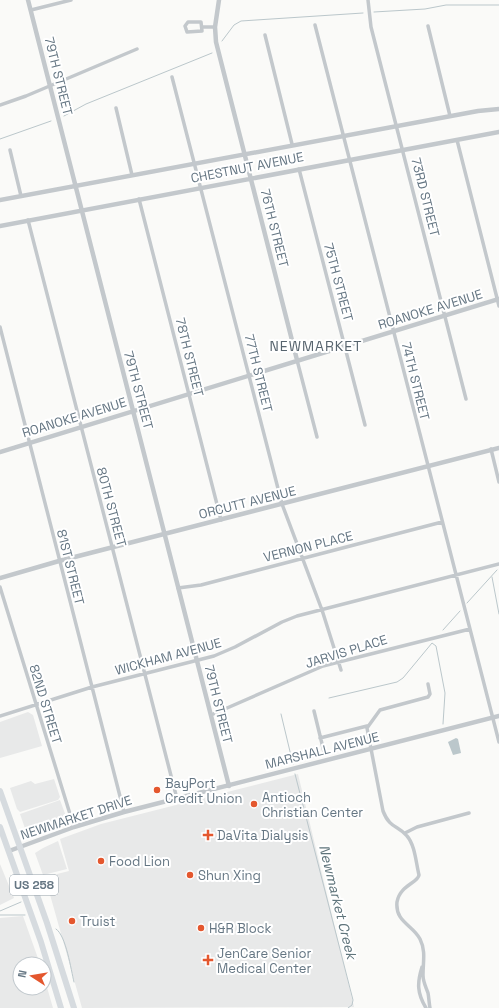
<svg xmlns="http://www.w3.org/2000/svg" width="499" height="1008" font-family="'Space Grotesk',sans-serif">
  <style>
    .built { fill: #e8e9e9 }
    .water { fill: #bbc7cb }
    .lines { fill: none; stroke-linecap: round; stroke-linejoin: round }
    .stream { stroke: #bbc7cb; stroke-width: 1 }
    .minor { stroke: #c3c8cc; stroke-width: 3.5 }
    .tertiary { stroke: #c3c8cc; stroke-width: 4.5 }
    .trunk { stroke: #d6dbdf; stroke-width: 6 }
    .poi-dot { fill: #e4572e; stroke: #fff; stroke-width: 1.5 }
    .labels { text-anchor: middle; stroke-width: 4; stroke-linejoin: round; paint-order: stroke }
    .shield { fill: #fff; stroke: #939fa8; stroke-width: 1 }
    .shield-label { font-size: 12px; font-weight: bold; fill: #657683 }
    .street-label { font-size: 13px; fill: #657683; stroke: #fff }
    .poi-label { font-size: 13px; fill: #657683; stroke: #fff; text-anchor: start }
    .neighbourhood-label { font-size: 14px; letter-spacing: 1px; fill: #57646e; stroke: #fff }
    .water-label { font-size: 14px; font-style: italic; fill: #60757c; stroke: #fff }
  </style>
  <rect width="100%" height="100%" fill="#fafaf8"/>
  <path class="built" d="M28 712 33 715 42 746 0 758V722Z
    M298 774 354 1007 82 1008 45 877 69 871 60 839 101 824Z
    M54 779 60 797 58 800 20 812 17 809 10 788 31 781 35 784Z
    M60 800 67 819 64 824 31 835 27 834 20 814Z
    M58 841 67 869 43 875 35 853 43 848Z
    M0 864 14 898 0 905Z
    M23 916 40 964H20V988H44V977L53 1008H0V918Z"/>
  <path class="water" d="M456 738 458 739 461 753 453 755 448 742Z"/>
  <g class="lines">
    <path class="stream" d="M374 12 425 9 446 5H499
      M222 41 234 25 241 21 363 13
      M64 116 86 104 212 53
      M0 139 51 121
      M492 577 499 614
      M467 603 497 570
      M443 630 460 611
      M329 698 397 682 403 678 432 643 436 646 445 693 443 724
      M281 714 293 764
      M295 774 353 1000 352 1005 348 1008
      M0 911 21 902
      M0 915H25
      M56 929C66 935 71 970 74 982"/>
    <path class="minor" d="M368 0 371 27 466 399
      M31 10 71 0
      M188 22H201L202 31 187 32 185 26Z
      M315 25 499 742
      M428 26 450 116
      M203 27H215
      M265 35 292 144
      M172 77 282 504 322 610 341 670
      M0 105 26 96 137 49
      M116 108 132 175
      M457 140 499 306
      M10 150 21 196
      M299 169 365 425
      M139 199 221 520
      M28 220 177 799
      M0 327 124 812
      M297 360 317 437
      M491 449 499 482
      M0 587 74 827
      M178 588 201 585 442 522
      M428 684 430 694 428 697 380 710 367 728 383 811C390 829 398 825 407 836 415 845 416 863 419 875 418 883 400 885 397 902 395 922 413 925 420 939 426 951 423 962 423 975 423 982 426 987 428 993 429 998 429 1003 430 1008
      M314 711 324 752
      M211 715 323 666 470 629
      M0 716 92 687 214 656 235 647 282 622 297 616 499 564
      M320 738 367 726
      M405 833 417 827 469 813
      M422 967C417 983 417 993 426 1008"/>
    <path class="tertiary" d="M28 0 229 786
      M219 0 215 27 216 42 297 360
      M0 200 478 111 499 109
      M0 226 499 132
      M0 452 499 299
      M0 578 59 561 499 448
      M9 851 74 827 124 812 499 716"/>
    <path class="trunk" d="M0 791 47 923 74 1008
      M0 827 41 942 61 1008"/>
  </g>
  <g class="poi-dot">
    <circle cx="157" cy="790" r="4"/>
    <circle cx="254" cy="804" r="4"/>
    <path d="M206 829h4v4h4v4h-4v4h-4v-4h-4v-4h4z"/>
    <circle cx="101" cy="861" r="4"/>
    <circle cx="190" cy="875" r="4"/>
    <circle cx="72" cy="921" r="4"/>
    <circle cx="201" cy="928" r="4"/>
    <path d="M206 954h4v4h4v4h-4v4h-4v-4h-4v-4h4z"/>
  </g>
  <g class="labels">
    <rect class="shield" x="10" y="875" width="48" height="20" rx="3"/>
    <g class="shield-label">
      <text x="34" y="889">US 258</text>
    </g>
    <g class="street-label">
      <text transform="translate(59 76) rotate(76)" y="5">79TH STREET</text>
      <text transform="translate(247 167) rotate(-11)" y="5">CHESTNUT AVENUE</text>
      <text transform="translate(426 197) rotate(76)" y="5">73RD STREET</text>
      <text transform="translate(275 228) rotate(76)" y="5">76TH STREET</text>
      <text transform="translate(339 282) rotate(75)" y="5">75TH STREET</text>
      <text transform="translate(430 309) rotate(-17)" y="5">ROANOKE AVENUE</text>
      <text transform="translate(190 357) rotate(76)" y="5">78TH STREET</text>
      <text transform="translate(259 373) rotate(76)" y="5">77TH STREET</text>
      <text transform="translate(416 381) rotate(76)" y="5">74TH STREET</text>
      <text transform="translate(139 390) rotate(75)" y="5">79TH STREET</text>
      <text transform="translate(74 417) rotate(-17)" y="5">ROANOKE AVENUE</text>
      <text transform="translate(247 502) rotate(-14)" y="5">ORCUTT AVENUE</text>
      <text transform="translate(112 507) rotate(75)" y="5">80TH STREET</text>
      <text transform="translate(308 546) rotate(-14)" y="5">VERNON PLACE</text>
      <text transform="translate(71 567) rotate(76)" y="5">81ST STREET</text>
      <text transform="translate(346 651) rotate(-17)" y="5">JARVIS PLACE</text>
      <text transform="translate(168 656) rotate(-15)" y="5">WICKHAM AVENUE</text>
      <text transform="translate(46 704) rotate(73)" y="5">82ND STREET</text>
      <text transform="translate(219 704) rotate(76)" y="5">79TH STREET</text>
      <text transform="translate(322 750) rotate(-14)" y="5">MARSHALL AVENUE</text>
      <text transform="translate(76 817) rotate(-18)" y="5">NEWMARKET DRIVE</text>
    </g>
    <g class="poi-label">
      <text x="165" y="788">BayPort<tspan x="165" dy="15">Credit Union</tspan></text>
      <text x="262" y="802">Antioch<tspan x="262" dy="15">Christian Center</tspan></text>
      <text x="217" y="840">DaVita Dialysis</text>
      <text x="109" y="866">Food Lion</text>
      <text x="198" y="880">Shun Xing</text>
      <text x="80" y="926">Truist</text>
      <text x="209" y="933">H&amp;R Block</text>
      <text x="217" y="958">JenCare Senior<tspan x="217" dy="15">Medical Center</tspan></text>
    </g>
    <g class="neighbourhood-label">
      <text x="316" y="351">NEWMARKET</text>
    </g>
    <g class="water-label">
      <text transform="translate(338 902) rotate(76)" y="5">Newmarket Creek</text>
    </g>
  </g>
  <g transform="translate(32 976) rotate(282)"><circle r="19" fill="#ffffff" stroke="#c1c8cd"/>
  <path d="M0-3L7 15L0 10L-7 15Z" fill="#e4572e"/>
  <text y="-6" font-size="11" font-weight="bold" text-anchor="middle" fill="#657683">N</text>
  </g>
</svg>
